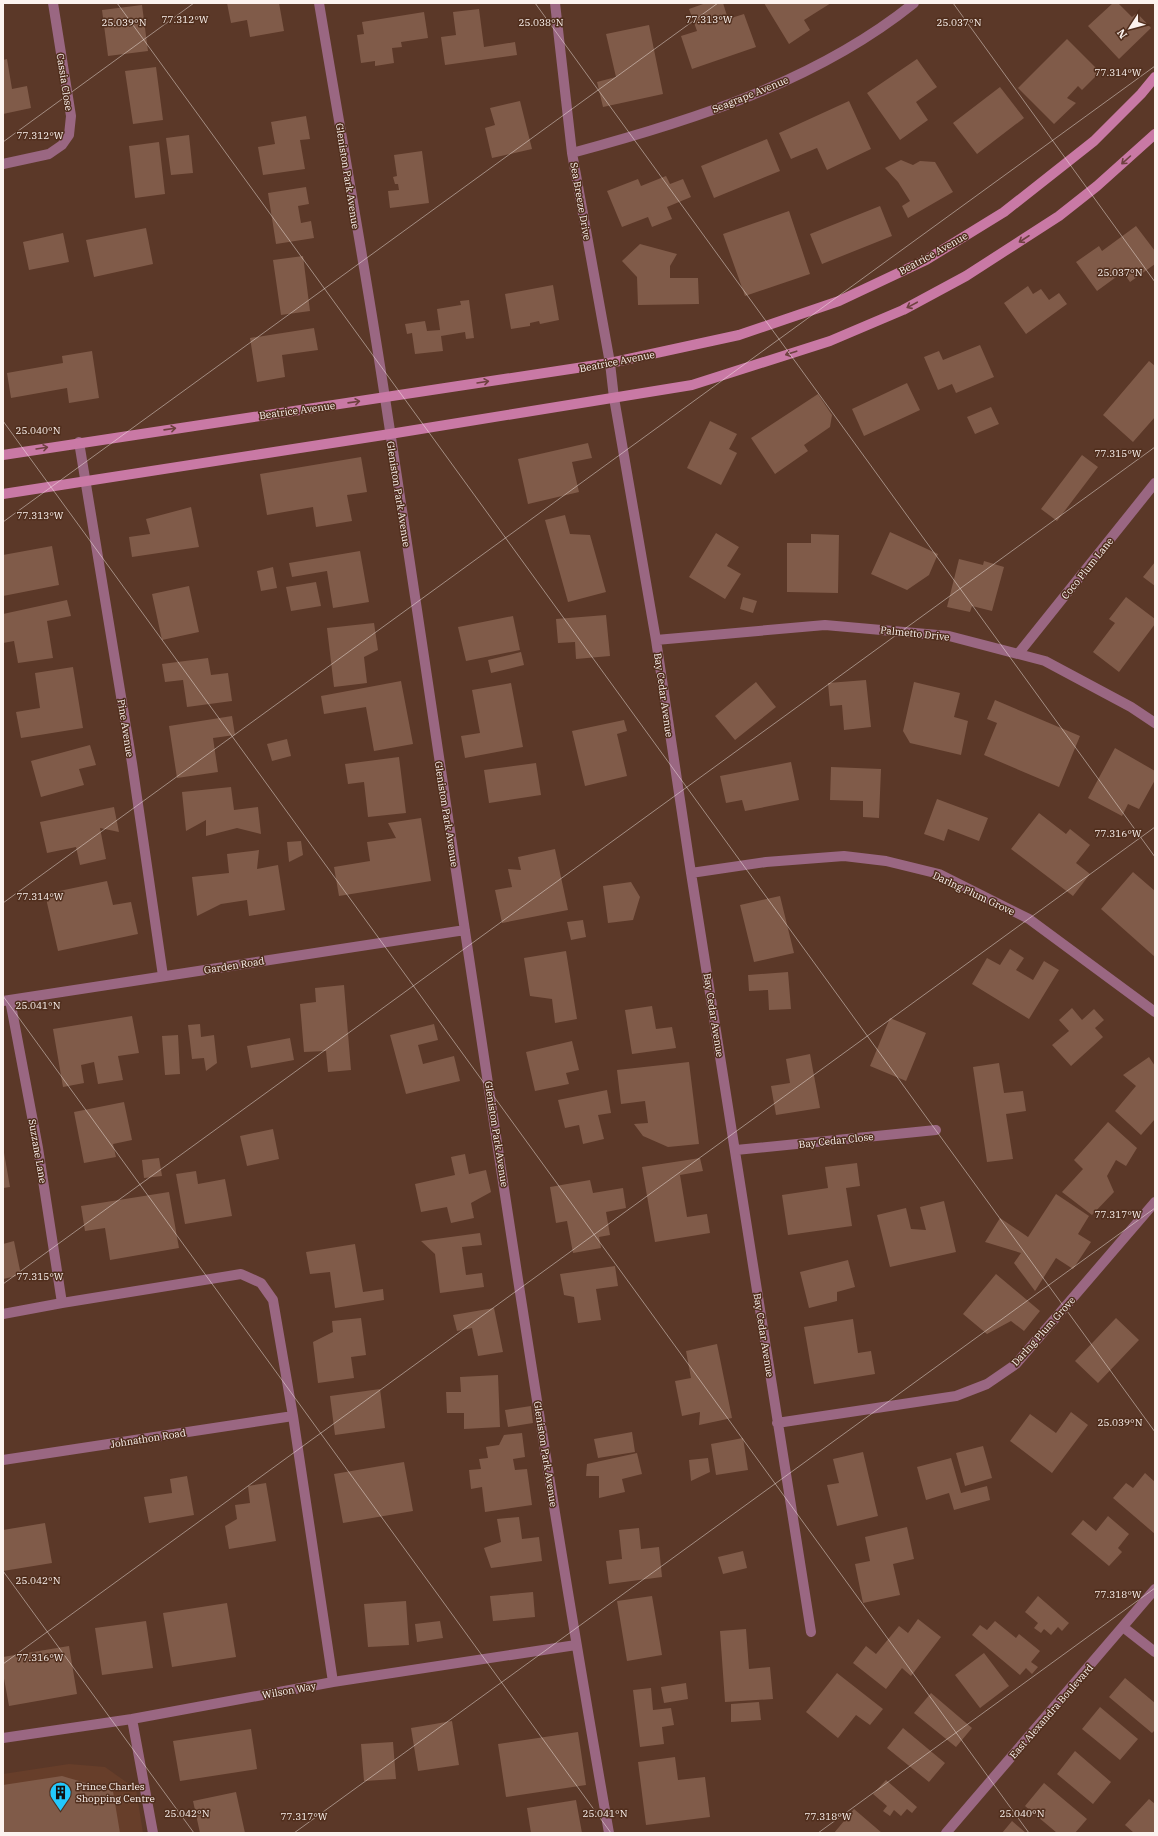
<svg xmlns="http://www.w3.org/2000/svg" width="1158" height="1836" font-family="'IBM Plex Serif',serif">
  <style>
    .built { fill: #673e2a }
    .building { fill: #805b49 }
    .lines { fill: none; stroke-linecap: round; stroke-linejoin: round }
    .street { stroke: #9a6782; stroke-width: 10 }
    .secondary { stroke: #c979a5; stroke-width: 10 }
    .oneway { stroke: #6e413f }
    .ticks { fill: none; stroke: #fcf3ef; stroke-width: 1; stroke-opacity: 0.45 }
    .labels { text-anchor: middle; stroke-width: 3; stroke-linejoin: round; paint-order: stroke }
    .street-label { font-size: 10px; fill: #fcf3ef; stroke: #502e1d }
    .poi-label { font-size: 10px; fill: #fcf3ef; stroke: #502e1d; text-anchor: start }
    .ticks-label { font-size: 10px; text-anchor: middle; fill: #fcf3ef; stroke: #502e1d; stroke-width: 3; stroke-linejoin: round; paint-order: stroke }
  </style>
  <rect width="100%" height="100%" fill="#5b3828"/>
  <path class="built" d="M69 1764 105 1767 136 1789 143 1833H3V1774Z"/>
  <path class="building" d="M227 3H279L284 31 250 37 247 20 231 23Z
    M706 3H723L728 19 744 14 756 47 692 69 681 36 697 31 689 9Z
    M764 3H831L804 20 810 30 789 44Z
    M1113 3H1118L1132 17 1137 13 1151 28 1119 59 1088 26Z
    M142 5 148 51 108 56 102 10Z
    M479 9 484 47 515 42 517 55 445 65 441 37 456 35 453 12Z
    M424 12 428 38 401 42 402 47 392 48 394 63 375 66V61L361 63 357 35 364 34 362 22Z
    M649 25 663 94 603 107 597 82 616 77 606 34Z
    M1067 39 1100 72 1082 90 1078 86 1067 98 1076 103 1054 124 1018 88Z
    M7 59 12 89 27 86 31 108 3 114V60Z
    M917 59 937 87 916 102 928 120 900 140 867 93Z
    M156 67 163 120 133 124 125 71Z
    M1000 87 1024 118 977 154 953 123Z
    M520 101 532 149 492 158 485 128 495 125 490 108Z
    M849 101 871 149 827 170 817 148 791 159 779 133Z
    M306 116 310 139 300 140 305 169 263 175 258 147 275 144 271 122Z
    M189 135 193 173 171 175 166 138Z
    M767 139 780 171 714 198 701 166Z
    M159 142 165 194 135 198 129 146Z
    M422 151 429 203 390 208 388 191 399 190 398 184H395L393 177 397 176 394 155Z
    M901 160 913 165 920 161 935 162 953 192 908 218 902 206 910 201 898 182 885 168Z
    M666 176 670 184 683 179 691 197 667 207 672 219 652 227 648 217 622 227 607 191 638 179 641 186Z
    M306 187 309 204 298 206 301 223 311 221 314 238 276 244 268 193Z
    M880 206 892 236 822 264 810 234Z
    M789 211 810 274 745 296 723 234Z
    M1136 226 1155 251V264L1130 282 1123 272 1097 291 1076 262 1099 246 1102 251Z
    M146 228 153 264 94 277 86 240Z
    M63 233 69 262 29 270 23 242Z
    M640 244 677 254 670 266V278H698L699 304 638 305 637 277 622 261Z
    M303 256 310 311 281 315 273 260Z
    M553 285 559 320 540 324 539 321 530 323V326L511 329 505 294Z
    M1028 286 1033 294 1041 289 1049 300 1059 293 1067 304 1026 334 1004 303Z
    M469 300 474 338 466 339 465 332 441 336 443 351 415 354 412 333 407 334 405 324 425 321 427 331 440 330 437 309 461 305 460 301Z
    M314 328 318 350 282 355 285 377 257 382 250 338Z
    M980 345 994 377 956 393 952 384 938 390 924 357 939 351 943 360Z
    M92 351 99 398 69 403 67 388 11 398 7 373 63 363 62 356Z
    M1149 361 1155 366V417L1133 442 1103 415Z
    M907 383 920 410 864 436 852 409Z
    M818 394 832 415 830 427 804 445 808 451 775 474 751 438Z
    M991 407 999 424 975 434 967 417Z
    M710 421 737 434 729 449 737 453 721 485 687 468Z
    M588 443 592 458 572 462 579 492 528 504 518 459Z
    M1082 455 1098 467 1057 521 1041 509Z
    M361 457 367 492 347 495 352 521 316 527 313 507 267 515 260 474Z
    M191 507 199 547 132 557 129 537 150 534 146 519Z
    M565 515 570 534 590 535 606 592 568 602 545 520Z
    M890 532 938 554 929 575 907 590 871 574Z
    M716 533 739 547 727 566 741 574 725 599 689 577Z
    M811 534 839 535 838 593 787 592V543H811Z
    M52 546 59 585 3 596V555Z
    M360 551 369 602 333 608 327 571 292 577 289 563Z
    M959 559 983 565 984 561 1004 567 992 611 972 606 970 612 947 607Z
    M1155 562V586L1143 577Z
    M273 567 277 588 261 591 257 571Z
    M316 582 321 606 291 611 286 587Z
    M189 586 199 632 162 640 152 594Z
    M743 597 757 601 753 613 740 609Z
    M1126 597 1155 619V624L1119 672 1093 652 1115 623 1109 619Z
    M67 600 71 616 47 621 53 658 18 663 14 641 3 643V614Z
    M606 615 610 656 576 659 575 642 558 643 556 619Z
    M513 616 520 650 466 661 458 627Z
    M374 623 378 650 364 657 367 683 334 687 327 628Z
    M521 652 524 665 491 673 488 660Z
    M208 658 211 675 228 673 232 701 187 707 183 680 165 682 162 664Z
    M73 667 83 728 21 738 16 712 40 708 35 673Z
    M866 680 871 727 844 730 842 705 830 706 828 683Z
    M401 681 413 744 374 751 366 707 324 714 321 696Z
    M756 682 776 707 735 740 715 716Z
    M914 682 960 693 954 717 968 721 961 755 910 743 903 731Z
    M511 683 523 747 465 758 461 736 480 733 472 690Z
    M995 700 1080 736 1059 787 984 755 997 723 987 719Z
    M232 716 235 735 213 738 218 772 177 778 169 726Z
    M624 720 627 731 617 734 627 776 585 786 572 731Z
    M287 739 291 756 272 761 267 744Z
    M90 745 96 765 79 769 84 785 41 797 31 761Z
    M1115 748 1155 771V780L1139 809 1128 804 1122 816 1088 798Z
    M399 757 406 813 368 817 364 782 348 784 345 764Z
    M791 762 799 800 745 811 742 800 726 803 720 776Z
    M536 763 541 795 489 803 484 770Z
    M831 767 881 769 879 818 863 817V801L830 800Z
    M231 787 234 810 258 807 261 834 237 828 206 836V820L186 831 182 792Z
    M937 799 988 818 979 841 948 829 944 841 924 834Z
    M114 807 119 832 100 828 106 859 80 865 76 847 47 853 40 822Z
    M1039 813 1066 834 1070 829 1090 845 1076 863 1090 874 1073 896 1011 849Z
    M421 818 431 881 339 896 334 867 370 861 367 842 396 838 388 823Z
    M301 841 303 855 289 862 287 842Z
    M555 849 568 910 502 923 495 890 512 887 508 869 521 870 518 857Z
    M259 850 257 869 278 865 285 910 249 916 247 900 221 904 197 916 192 877 229 873 227 854Z
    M1133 872 1155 891V957L1101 909Z
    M107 881 113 905 131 902 138 934 58 951 45 894Z
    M631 882 640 897 633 920 608 923 603 886Z
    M780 896 794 953 754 962 740 905Z
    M583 920 586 937 571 940 567 922Z
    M1010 949 1024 958 1016 970 1033 980 1044 961 1059 970 1029 1019 972 984 987 958 1000 965Z
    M566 951 577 1019 555 1023 552 999 530 996 524 958Z
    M788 972 791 1009 769 1010 768 990 749 991 748 975Z
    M344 985 351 1070 328 1072 326 1051 304 1052 300 1004 316 1002 315 988Z
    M652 1006 656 1029 672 1027 676 1048 632 1054 625 1010Z
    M1072 1008 1082 1020 1094 1009 1104 1020 1095 1028 1103 1037 1071 1066 1052 1045 1069 1031 1059 1020Z
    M132 1016 139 1053 118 1056 123 1080 98 1084 94 1062 81 1065 84 1083 63 1087 53 1029Z
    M890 1018 926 1033 906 1081 870 1066Z
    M200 1024 201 1037 214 1035 217 1063 206 1071 204 1058 192 1059 188 1025Z
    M434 1024 438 1040 418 1045 423 1064 454 1056 460 1081 406 1094 390 1035Z
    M178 1035 180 1074 165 1075 162 1036Z
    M290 1038 294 1060 251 1068 247 1046Z
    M572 1041 579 1070 566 1073 569 1084 535 1091 526 1052Z
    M810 1054 820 1108 776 1115 771 1086 790 1083 786 1059Z
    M1149 1057 1155 1066V1119L1141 1135 1115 1111 1136 1086 1123 1075Z
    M689 1062 699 1144 668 1147 643 1136 634 1124 648 1123 645 1101 621 1104 617 1070Z
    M999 1063 1004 1093 1023 1091 1026 1111 1006 1114 1013 1159 987 1162 973 1067Z
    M607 1090 611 1113 598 1115 604 1139 583 1144 579 1125 565 1128 558 1100Z
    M124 1102 132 1140 113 1144 116 1157 84 1163 74 1112Z
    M1108 1122 1137 1148 1126 1166 1116 1160 1107 1176 1114 1192 1092 1215 1062 1192 1083 1169 1074 1160Z
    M273 1129 279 1159 247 1166 240 1136Z
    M3 1147 10 1187 3 1188Z
    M465 1154 469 1174 486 1170 491 1192 471 1203 474 1218 451 1223 447 1207 421 1212 415 1184 455 1175 451 1157Z
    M159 1158 162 1176 144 1178 142 1160Z
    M700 1158 703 1171 680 1175 687 1217 707 1214 710 1233 655 1242 642 1167Z
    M857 1163 860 1186 846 1188 852 1226 788 1235 782 1195 828 1188 825 1167Z
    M196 1171 198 1184 225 1179 232 1216 185 1224 176 1174Z
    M590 1180 593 1193 623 1188 626 1208 606 1212 610 1235 599 1237 601 1248 573 1253 567 1221 556 1223 550 1187Z
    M169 1192 179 1248 110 1260 105 1228 85 1231 81 1206Z
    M1056 1194 1089 1216 1078 1234 1091 1242 1073 1269 1056 1258 1035 1291 1014 1263 1021 1253 985 1242 1000 1218 1028 1237Z
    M944 1201 956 1252 890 1267 877 1215 906 1208 911 1229 926 1230 920 1207Z
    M480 1233 482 1245 462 1247 466 1275 482 1273 484 1287 440 1293 435 1254 421 1241Z
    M14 1241 21 1275 3 1279V1244Z
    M355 1244 363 1292 383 1289 384 1300 335 1308 330 1272 310 1274 306 1252Z
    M848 1260 855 1287 837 1292V1301L809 1308 800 1272Z
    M615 1266 618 1286 596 1289 601 1320 578 1323 574 1297 564 1295 560 1274Z
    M996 1274 1040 1311 1024 1331 1011 1321 987 1334 963 1314Z
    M494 1308 503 1352 478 1356 472 1328 457 1331 453 1315Z
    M361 1318 366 1355 351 1357 354 1378 318 1383 313 1342 333 1332 332 1321Z
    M1116 1318 1139 1340 1098 1383 1075 1361Z
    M853 1319 858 1353 871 1351 875 1374 814 1384 804 1327Z
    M717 1344 732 1418 699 1425 700 1412 682 1416 675 1381 691 1378 686 1351Z
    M498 1375 500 1427 464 1429V1413H447L446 1392H461L460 1377Z
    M380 1389 385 1428 335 1435 330 1396Z
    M531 1406 533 1423 508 1427 505 1410Z
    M1071 1412 1088 1425 1052 1473 1010 1441 1030 1414 1056 1433Z
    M632 1432 635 1452 598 1458 594 1439Z
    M522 1433 525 1457 513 1459 515 1470 527 1469 532 1505 485 1512 482 1487 471 1489 469 1470 481 1469 479 1459 488 1458 486 1447 499 1445 504 1435Z
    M743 1438 748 1470 716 1475 711 1444Z
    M983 1446 992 1478 965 1486 956 1453Z
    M863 1452 878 1516 837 1526 827 1485 839 1483 833 1459Z
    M637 1453 642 1474 622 1479 625 1492 599 1498V1476H586L587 1464Z
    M708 1458 710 1472 691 1481 689 1460Z
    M951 1458 961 1493 987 1486 990 1500 954 1510 949 1493 926 1500 917 1467Z
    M404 1462 413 1511 343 1523 334 1474Z
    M1145 1473 1155 1482V1534L1113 1498 1126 1483 1133 1488Z
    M187 1476 194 1515 149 1523 144 1497 172 1493 170 1479Z
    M266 1483 276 1541 229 1549 225 1526 237 1519 235 1505 250 1503 248 1486Z
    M1108 1516 1129 1534 1118 1548 1122 1552 1109 1566 1071 1534 1083 1520 1096 1531Z
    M519 1517 522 1539 539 1537 542 1561 491 1568 484 1548 501 1542 497 1519Z
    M45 1523 52 1563 3 1571V1530Z
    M907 1527 914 1559 893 1564 900 1595 863 1603 855 1564 870 1561 865 1537Z
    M639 1528 641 1549 659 1547 662 1577 609 1584 606 1561 622 1559 619 1530Z
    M743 1551 747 1568 723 1574 718 1557Z
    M533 1592 535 1617 493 1621 490 1596Z
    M652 1596 662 1655 627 1661 617 1601Z
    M1038 1596 1069 1623 1062 1631 1058 1627 1051 1635 1044 1629 1041 1633 1034 1628 1038 1623 1025 1612Z
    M406 1601 409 1645 368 1647 364 1604Z
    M227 1603 236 1657 172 1667 163 1613Z
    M918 1619 941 1637 911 1676 902 1668 886 1689 853 1663 866 1646 876 1654 899 1626 908 1633Z
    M146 1621 153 1668 102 1675 95 1628Z
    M440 1621 443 1638 417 1642 415 1624Z
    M995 1621 1016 1638 1019 1634 1040 1651 1031 1662 1038 1667 1032 1674 1026 1668 1020 1675 972 1635 980 1625 987 1630Z
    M746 1629 749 1669 770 1667 773 1699 725 1702 720 1631Z
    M69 1646 77 1694 9 1706 3 1673V1657Z
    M984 1653 1009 1686 980 1708 955 1675Z
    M837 1673 883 1709 870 1725 856 1715 838 1738 806 1712Z
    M1125 1678 1155 1703V1730L1152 1733 1109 1697Z
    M686 1683 688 1699 664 1703 661 1687Z
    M651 1688 653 1710 671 1708 674 1725 662 1727 664 1744 640 1747 633 1690Z
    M931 1693 972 1728 956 1747 914 1713Z
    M759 1702 761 1720 731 1722V1704Z
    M1100 1707 1138 1739 1120 1760 1082 1729Z
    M452 1721 459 1765 418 1771 411 1728Z
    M903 1728 945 1763 929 1782 887 1748Z
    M251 1729 257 1769 180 1781 173 1741Z
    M578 1732 586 1785 506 1797 498 1744Z
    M393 1742 396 1779 364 1781 361 1744Z
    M1075 1751 1111 1782 1093 1804 1057 1774Z
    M675 1757 678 1780 705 1777 710 1817 646 1825 638 1762Z
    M62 1776 113 1791 120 1833H3V1785Z
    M886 1780 917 1807 912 1813 907 1809 901 1816 894 1810 890 1816 883 1811 887 1806 873 1794Z
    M1044 1783 1087 1819 1075 1833H1057L1025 1806Z
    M236 1792 245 1833H200L193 1801Z
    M1149 1799 1155 1804V1833H1134L1125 1825Z
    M576 1800 582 1833H531L527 1808Z
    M854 1809 882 1833H834Z
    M1012 1821 1026 1833H1002Z"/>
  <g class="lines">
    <path class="street" d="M319 3C341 135 365 266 385 398 458 876 525 1356 609 1833
      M555 3 572 153 610 363 614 398 656 640 691 873 811 1632
      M572 153C691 121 816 82 914 3
      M3 164 49 154 62 145 69 135 71 116 53 3
      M79 442 132 763 163 976
      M656 640 825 625 949 636 1045 661 1131 707 1155 723
      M1018 654 1155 483
      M691 873 766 862 844 856 886 861 939 874 1029 919 1155 1012
      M10 1000 38 1148 62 1303
      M3 1001 465 930
      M736 1150 936 1130
      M3 1314 62 1303 241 1274 261 1283 273 1300 293 1416 333 1682
      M777 1423 956 1396 987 1384 1016 1364 1155 1202
      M3 1460 293 1416
      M1123 1627 1155 1652
      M132 1719 153 1833
      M3 1738 132 1719 333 1682 576 1645
      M946 1833 1155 1589"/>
    <path class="secondary" d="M3 455 610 363 739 335 839 301 926 260 1004 212 1094 141 1141 94 1155 77
      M3 494 390 434 692 385 830 341 903 310 966 276 1059 216 1097 186 1155 134"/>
  </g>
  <defs><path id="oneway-shaft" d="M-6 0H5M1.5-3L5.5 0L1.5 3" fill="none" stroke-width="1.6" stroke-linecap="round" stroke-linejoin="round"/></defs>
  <g class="oneway">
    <use href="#oneway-shaft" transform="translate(1126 160) rotate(138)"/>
    <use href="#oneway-shaft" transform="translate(1024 239) rotate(147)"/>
    <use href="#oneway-shaft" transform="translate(912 305) rotate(152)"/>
    <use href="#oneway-shaft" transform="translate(791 353) rotate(162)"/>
    <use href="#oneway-shaft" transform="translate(483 382) rotate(-9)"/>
    <use href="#oneway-shaft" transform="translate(354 402) rotate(-8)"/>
    <use href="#oneway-shaft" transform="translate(170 429) rotate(-8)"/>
    <use href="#oneway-shaft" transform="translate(42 448) rotate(-9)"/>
  </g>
  <path class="ticks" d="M117 3 1155 1432M535 3 1155 857M953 3 1155 282M3 142 194 3M3 421 1029 1833M3 522 718 3M3 903 1155 66M3 996 611 1833M3 1284 1155 447M3 1571 194 1833M3 1664 1155 827M294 1833 1155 1208M818 1833 1155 1588"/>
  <defs>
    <symbol id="building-pin" viewBox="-11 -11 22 30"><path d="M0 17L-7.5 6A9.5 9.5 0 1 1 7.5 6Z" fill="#23c9fe" stroke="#502e1d"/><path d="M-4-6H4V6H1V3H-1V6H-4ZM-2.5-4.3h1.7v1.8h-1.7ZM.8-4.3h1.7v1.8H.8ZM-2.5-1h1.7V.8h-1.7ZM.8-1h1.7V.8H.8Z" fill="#111"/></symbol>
  </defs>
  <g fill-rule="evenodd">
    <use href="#building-pin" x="48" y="1780" width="25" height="34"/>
  </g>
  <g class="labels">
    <g class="street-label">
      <text transform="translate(65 82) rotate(81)" y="4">Cassia Close</text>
      <text transform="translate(750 94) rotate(-22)" y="4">Seagrape Avenue</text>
      <text transform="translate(348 176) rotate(81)" y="4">Gleniston Park Avenue</text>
      <text transform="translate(581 201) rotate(80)" y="4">Sea Breeze Drive</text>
      <text transform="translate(933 253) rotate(-29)" y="4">Beatrice Avenue</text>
      <text transform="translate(617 361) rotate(-11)" y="4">Beatrice Avenue</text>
      <text transform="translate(297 410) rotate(-8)" y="4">Beatrice Avenue</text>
      <text transform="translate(399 494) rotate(81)" y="4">Gleniston Park Avenue</text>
      <text transform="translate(1087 568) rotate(-51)" y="4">Coco Plum Lane</text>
      <text transform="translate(915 633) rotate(6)" y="4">Palmetto Drive</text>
      <text transform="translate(664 695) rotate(82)" y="4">Bay Cedar Avenue</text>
      <text transform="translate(126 728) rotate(81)" y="4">Pine Avenue</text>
      <text transform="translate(447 814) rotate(81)" y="4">Gleniston Park Avenue</text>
      <text transform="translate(974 893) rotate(25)" y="4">Darlng Plum Grove</text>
      <text transform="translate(234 965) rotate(-9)" y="4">Garden Road</text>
      <text transform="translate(714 1015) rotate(81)" y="4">Bay Cedar Avenue</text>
      <text transform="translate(497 1134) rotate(81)" y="4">Gleniston Park Avenue</text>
      <text transform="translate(836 1140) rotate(-6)" y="4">Bay Cedar Close</text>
      <text transform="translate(38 1151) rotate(80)" y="4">Suzzane Lane</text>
      <text transform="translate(1043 1331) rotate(-48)" y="4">Darlng Plum Grove</text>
      <text transform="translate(764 1335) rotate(81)" y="4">Bay Cedar Avenue</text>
      <text transform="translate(148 1438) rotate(-9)" y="4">Johnathon Road</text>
      <text transform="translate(546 1454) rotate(81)" y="4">Gleniston Park Avenue</text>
      <text transform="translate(289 1690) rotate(-10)" y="4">Wilson Way</text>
      <text transform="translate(1051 1711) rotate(-49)" y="4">East Alexandra Boulevard</text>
    </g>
    <g class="poi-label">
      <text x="76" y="1790">Prince Charles<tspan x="76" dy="12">Shopping Centre</tspan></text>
    </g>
  </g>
  <g class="ticks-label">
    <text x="185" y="23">77.312°W</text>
    <text x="709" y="23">77.313°W</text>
    <text x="124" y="26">25.039°N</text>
    <text x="541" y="26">25.038°N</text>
    <text x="959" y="26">25.037°N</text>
    <text x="1118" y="76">77.314°W</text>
    <text x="40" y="139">77.312°W</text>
    <text x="1120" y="276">25.037°N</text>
    <text x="38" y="434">25.040°N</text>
    <text x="1118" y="457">77.315°W</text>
    <text x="40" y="519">77.313°W</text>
    <text x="1118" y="837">77.316°W</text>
    <text x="40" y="900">77.314°W</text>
    <text x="38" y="1009">25.041°N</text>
    <text x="1118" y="1218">77.317°W</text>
    <text x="40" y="1280">77.315°W</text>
    <text x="1120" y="1426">25.039°N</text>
    <text x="38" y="1584">25.042°N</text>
    <text x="1118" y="1598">77.318°W</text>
    <text x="40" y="1661">77.316°W</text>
    <text x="187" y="1817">25.042°N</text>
    <text x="605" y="1817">25.041°N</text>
    <text x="1022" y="1817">25.040°N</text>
    <text x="304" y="1820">77.317°W</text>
    <text x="828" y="1820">77.318°W</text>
  </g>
  <rect width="1158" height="1836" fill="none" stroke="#fcf3ef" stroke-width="8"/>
  <g transform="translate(1130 28) rotate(234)" stroke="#502e1d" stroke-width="3" paint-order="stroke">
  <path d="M0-3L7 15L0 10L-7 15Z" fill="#fcf3ef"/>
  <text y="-6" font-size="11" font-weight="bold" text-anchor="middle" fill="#fcf3ef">N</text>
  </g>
</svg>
